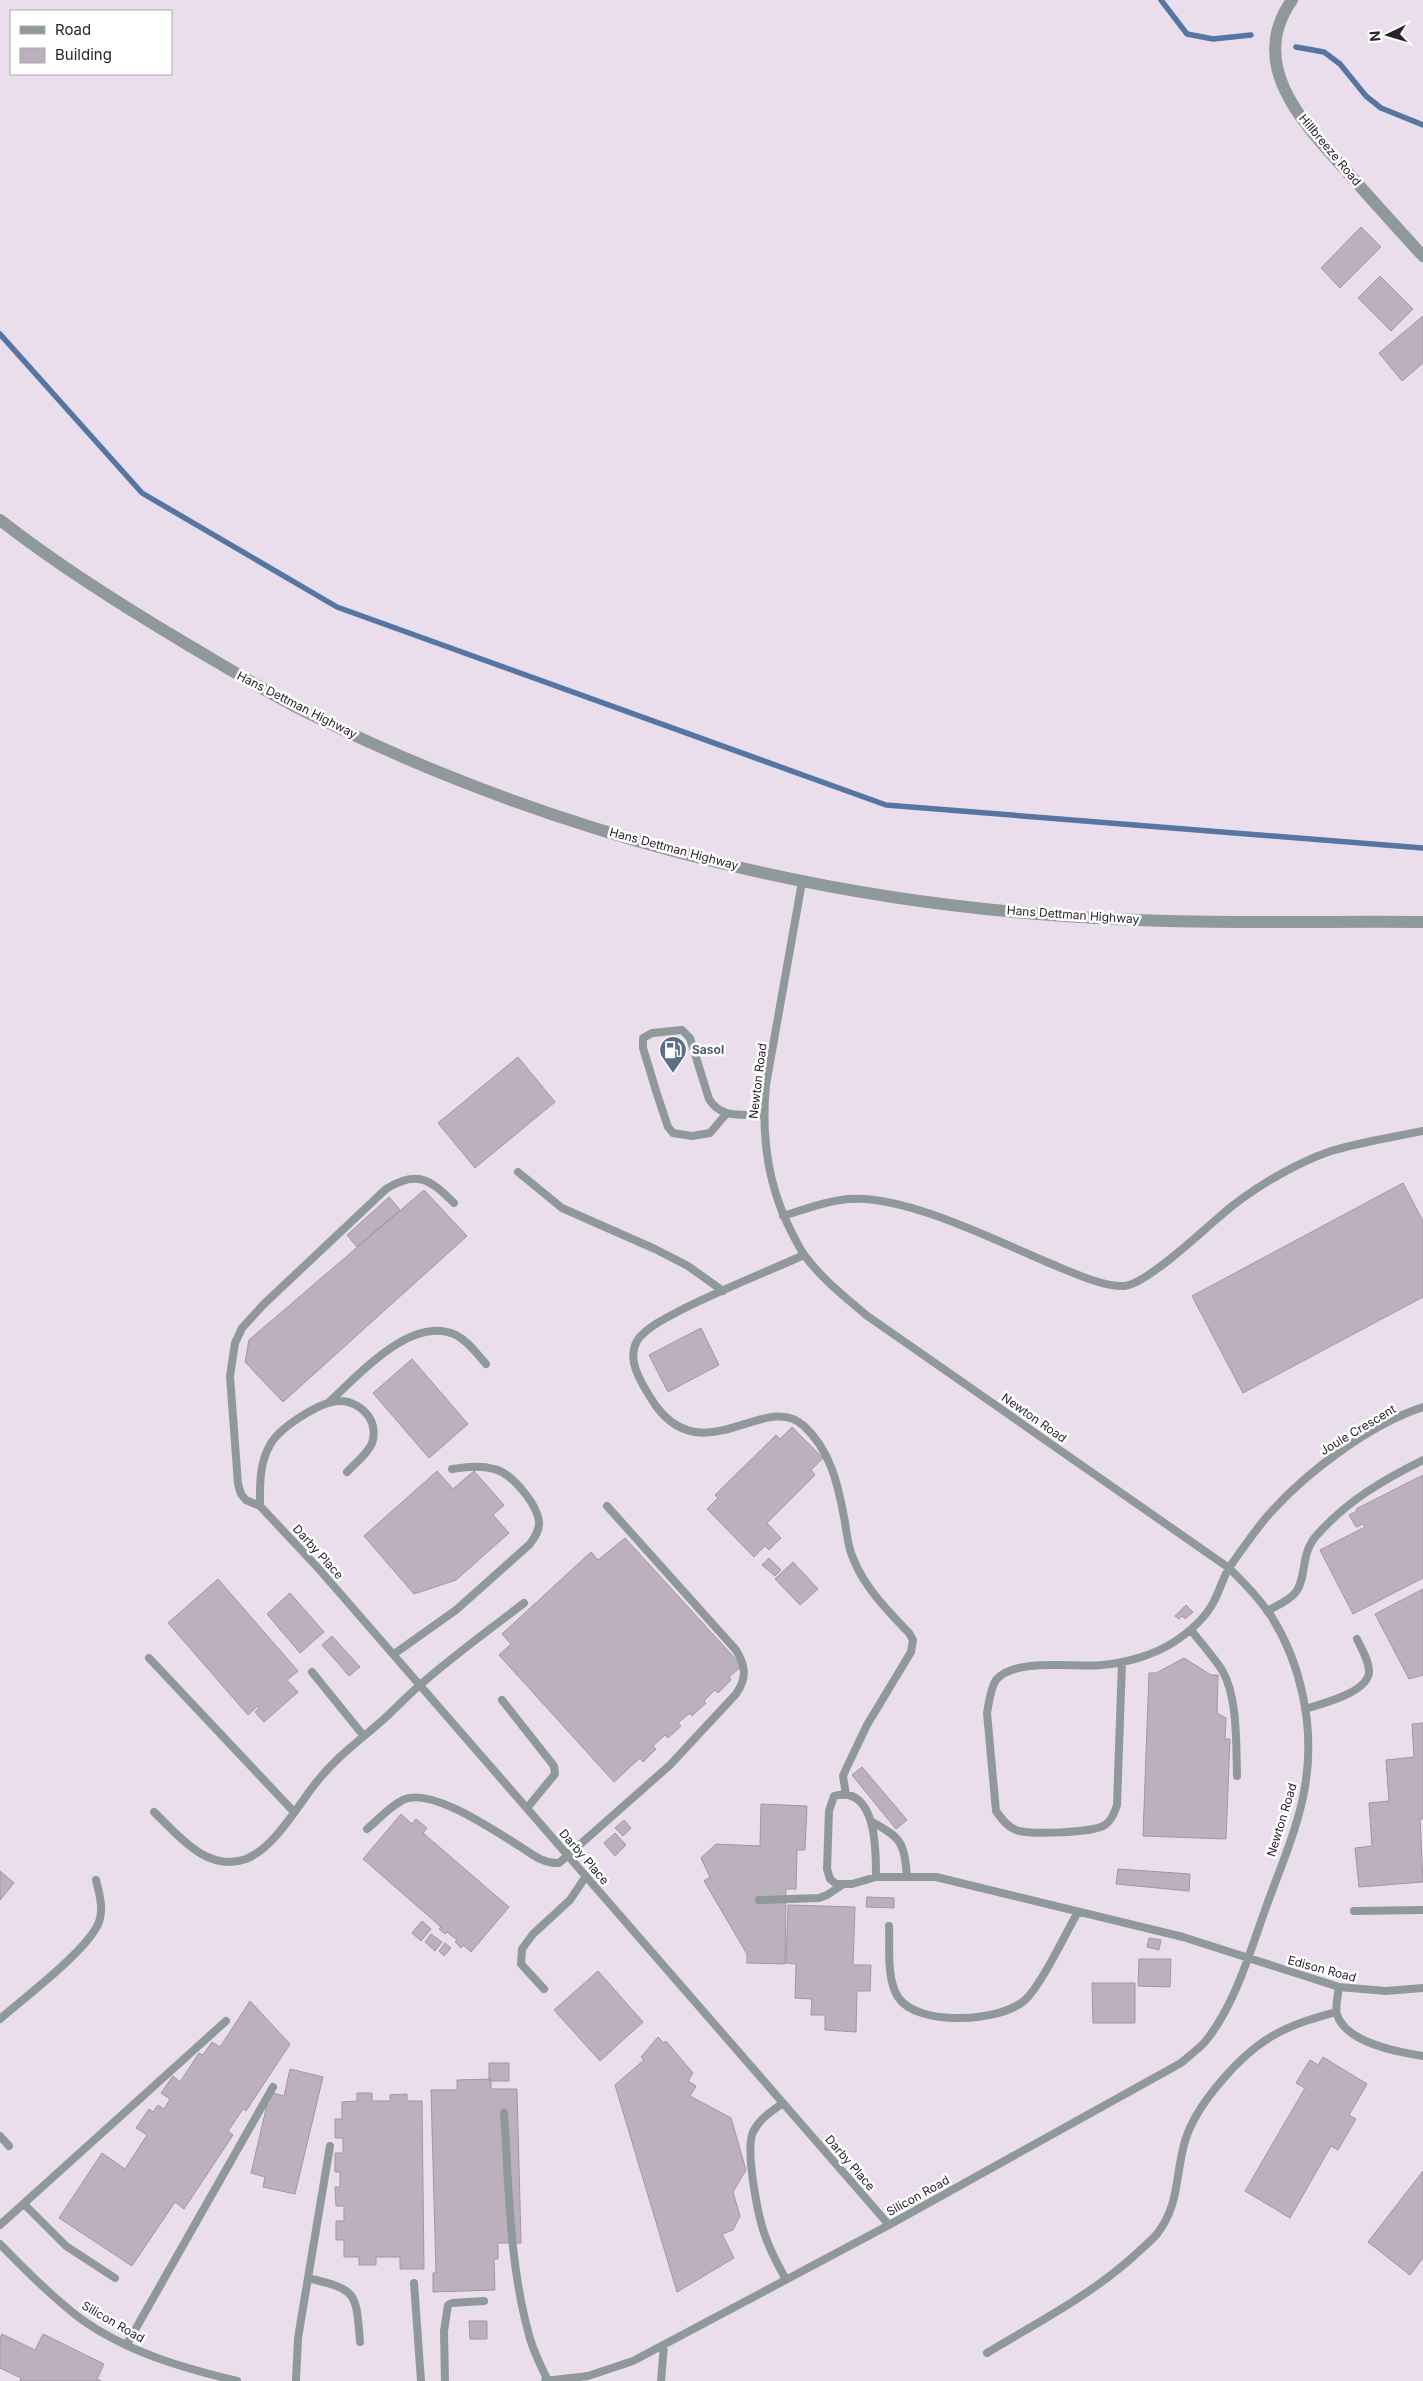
<svg xmlns="http://www.w3.org/2000/svg" width="1423" height="2381" font-family="Inter,sans-serif">
  <style>
    .lines { fill: none; stroke-linecap: round; stroke-linejoin: round }
    .stream { stroke: #5575a3; stroke-width: 5.5 }
    .building { fill: #bcb0bf; stroke: #a296a4 }
    .service { stroke: #909999; stroke-width: 8 }
    .minor { stroke: #909999; stroke-width: 12 }
    .tertiary { stroke: #909999; stroke-width: 12 }
    .labels { text-anchor: middle; stroke-width: 5; stroke-linejoin: round; paint-order: stroke }
    .street-label { font-size: 12px; fill: #2a252b; stroke: #fff }
    .service-label { font-size: 12px; font-weight: bold; fill: #4e5e75; stroke: #fff; text-anchor: start }
  </style>
  <rect width="100%" height="100%" fill="#eadeed"/>
  <g class="lines">
    <path class="stream" d="M1161 0 1187 34 1213 39 1251 35
      M1296 47 1324 52 1340 64 1366 96 1381 108 1423 125
      M0 334 142 493 337 607 886 805 1423 848"/>
  </g>
  <path class="building" d="M1361 227 1381 247 1340 288 1321 268Z
    M1380 276 1413 309 1391 331 1358 298Z
    M1423 316V363L1402 381 1379 353Z
    M518 1057 555 1102 475 1168 438 1123Z
    M1403 1183 1423 1221V1297L1243 1393 1192 1296Z
    M424 1190 467 1236 283 1402 245 1362 249 1340Z
    M389 1197 400 1210 357 1247 347 1235Z
    M701 1328 719 1365 668 1392 649 1355Z
    M412 1359 468 1424 429 1458 373 1393Z
    M792 1427 823 1458 811 1470 815 1475 767 1523 781 1538 769 1550 765 1546 754 1557 707 1509 718 1498 715 1495 776 1435 780 1439Z
    M437 1471 453 1489 474 1471 504 1505 493 1515 509 1533 456 1580 414 1594 364 1536Z
    M1423 1475V1578L1353 1614 1320 1550 1365 1527 1363 1524 1356 1527 1349 1515 1357 1511 1356 1509Z
    M625 1538 742 1666 729 1677 731 1680 718 1693 715 1690 704 1701 706 1703 692 1716 690 1713 678 1723 681 1726 668 1738 665 1735 653 1746 656 1749 643 1762 640 1758 614 1782 499 1655 511 1644 502 1634 591 1552 598 1560Z
    M769 1558 781 1570 775 1576 762 1565Z
    M793 1562 818 1589 800 1605 775 1579Z
    M218 1579 298 1671 287 1680 298 1692 264 1722 255 1712 259 1708 258 1706 248 1715 168 1623Z
    M1423 1589V1675L1409 1679 1375 1614Z
    M290 1593 324 1632 300 1653 267 1614Z
    M1186 1605 1193 1612 1185 1619 1182 1616 1179 1619 1175 1616Z
    M332 1636 360 1667 349 1676 322 1645Z
    M1184 1658 1211 1675H1218L1217 1713 1226 1718 1225 1739H1230L1226 1839 1143 1836 1149 1673H1156Z
    M1423 1723V1819H1420L1423 1882 1359 1887 1355 1848 1372 1846 1369 1803 1389 1801 1386 1760 1414 1757 1412 1724Z
    M862 1767 907 1820 896 1829 852 1775Z
    M761 1804 807 1806 805 1850H797L796 1889H786L785 1964 747 1963V1954L704 1881 710 1877 701 1858 716 1844 760 1846Z
    M401 1814 412 1824 416 1819 427 1828 423 1833 509 1907 471 1952 463 1945 461 1948 455 1942 457 1940 447 1932 445 1934 439 1929 441 1927 363 1859Z
    M624 1820 631 1828 623 1836 615 1828Z
    M615 1833 626 1845 615 1856 604 1843Z
    M1118 1869 1190 1874 1189 1891 1116 1884Z
    M0 1871 14 1883 0 1900Z
    M867 1897 894 1898V1908L866 1907Z
    M788 1905 855 1907 853 1965H871L870 1991H857L856 2032 825 2030V2015H811L812 1999 795 1998 796 1964 786 1963Z
    M422 1921 431 1929 421 1941 412 1933Z
    M431 1934 442 1942 435 1951 425 1942Z
    M1149 1938 1161 1940 1159 1950 1147 1947Z
    M445 1943 451 1948 444 1956 439 1951Z
    M1139 1959H1171L1170 1987 1138 1986Z
    M598 1971 643 2022 600 2061 554 2010Z
    M1092 1983H1135V2023H1093Z
    M250 2001 290 2044 246 2111 243 2109 228 2131 233 2135 184 2209 175 2202 132 2266 59 2218 102 2153 125 2169 147 2135 136 2128 149 2109 153 2112 158 2105 164 2109 170 2099 161 2093 173 2076 180 2082 199 2053 203 2055 212 2042 220 2047Z
    M658 2037 664 2043 666 2041 693 2073 688 2081 696 2086 690 2096 731 2118 746 2170 733 2192 740 2216 733 2230 722 2234 734 2258 677 2292 615 2085 644 2060 641 2057Z
    M1323 2057 1367 2084 1349 2115 1356 2119 1338 2150 1331 2146 1290 2218 1245 2191 1305 2088 1296 2083 1310 2060 1318 2065Z
    M489 2063H509V2081H489Z
    M290 2069 323 2077 295 2194 263 2187 265 2177 251 2173 270 2092 284 2096Z
    M491 2079V2089H517L521 2243H498V2259H494L495 2290 433 2292V2273H436L431 2090H457V2080Z
    M357 2093H372V2101H390V2095L407 2094V2101H422L424 2269H400V2257H376V2265H359V2257H344V2240H336V2221H344V2206H336L335 2187H340V2172H335V2153H343V2138H335V2119H342V2102L357 2101Z
    M1423 2171V2258L1410 2275 1368 2242Z
    M469 2321H487V2339H470Z
    M2 2334 35 2350 43 2334 104 2364 97 2379 101 2381H20L21 2378 0 2368V2338Z"/>
  <g class="lines">
    <path class="service" d="M727 1113 710 1133 692 1136 673 1133 668 1127 657 1094 643 1048V1038L652 1033 682 1030 690 1038 709 1099C721 1119 742 1114 763 1115
      M518 1172 562 1208 655 1249 688 1266 723 1291
      M454 1203C431 1180 417 1169 386 1189L264 1304 242 1328 235 1343 230 1376 238 1484 241 1494 246 1500 260 1506 318 1568 889 2225
      M783 1216C805 1209 827 1201 849 1199 904 1194 997 1241 1049 1263 1069 1271 1102 1287 1124 1286 1145 1285 1200 1233 1218 1218 1248 1191 1293 1164 1331 1151 1361 1142 1393 1137 1423 1131
      M804 1255C764 1273 723 1289 683 1309 668 1317 650 1325 639 1338 632 1347 632 1360 636 1370 641 1384 648 1394 656 1406 705 1472 766 1390 804 1426 830 1450 838 1484 844 1517 847 1531 847 1545 853 1558 864 1587 888 1611 909 1633L913 1640 911 1652 867 1725 846 1769 843 1776 846 1795
      M328 1403C358 1376 411 1314 456 1335 468 1341 477 1354 486 1364
      M260 1506C260 1485 259 1464 270 1445 279 1428 320 1401 340 1401 352 1401 363 1408 369 1417 374 1424 375 1435 372 1443 368 1454 355 1463 347 1472
      M1267 1611C1276 1606 1289 1601 1296 1592 1307 1577 1300 1553 1317 1535 1347 1501 1383 1480 1423 1460
      M1191 1630C1201 1643 1213 1656 1222 1670 1238 1697 1236 1745 1237 1776
      M394 1654 456 1610 530 1544C534 1538 539 1532 539 1523 538 1505 512 1473 494 1469 480 1465 466 1467 452 1469
      M149 1658 294 1812
      M1122 1662 1117 1805C1114 1813 1112 1820 1105 1825 1092 1833 1030 1835 1016 1830 1007 1827 1001 1818 996 1811L987 1713C989 1703 990 1689 996 1680 1014 1657 1076 1668 1102 1665 1126 1663 1154 1655 1174 1642 1189 1632 1204 1620 1213 1603 1220 1591 1223 1576 1231 1565 1244 1547 1257 1527 1272 1511 1308 1471 1371 1424 1423 1407
      M312 1672 363 1735
      M502 1700 554 1766 555 1774 527 1808
      M1305 1709C1322 1704 1366 1693 1369 1673 1370 1662 1361 1648 1357 1639
      M154 1812C178 1835 207 1873 246 1859 274 1848 297 1807 315 1784 337 1756 358 1742 384 1719 396 1708 407 1696 420 1685 453 1656 489 1630 524 1603
      M872 1822C902 1838 904 1843 907 1876
      M367 1829C378 1820 390 1806 403 1800 431 1786 496 1832 521 1847 533 1855 544 1864 559 1863L670 1765 736 1694C747 1678 746 1666 736 1650L607 1506
      M876 1877C876 1852 877 1784 834 1796L829 1811 827 1869 830 1879 836 1884H852L876 1877H936L1183 1937 1339 1987 1386 1991 1423 1988
      M759 1900 819 1898 827 1895 842 1885
      M1354 1911 1423 1910
      M889 1926C890 1947 886 1978 898 1997 917 2027 1001 2022 1025 2000 1042 1984 1065 1934 1078 1912
      M1339 1987C1338 1995 1335 2007 1337 2015 1347 2043 1397 2052 1423 2056
      M544 1989 521 1964 522 1949 533 1934 570 1900 586 1876
      M0 2019C24 1998 89 1949 99 1922 104 1908 99 1893 96 1880
      M783 2103C772 2111 759 2119 753 2132 745 2151 758 2218 766 2238 771 2253 779 2266 786 2280
      M504 2113C509 2187 509 2263 529 2335 533 2351 541 2366 548 2381
      M0 2136 9 2146
      M24 2204 66 2246 115 2278
      M0 2225 226 2021
      M0 2244C26 2271 52 2297 81 2319 127 2352 183 2368 237 2381
      M308 2278C357 2290 356 2291 360 2342
      M414 2283 421 2381
      M127 2344 273 2087
      M987 2353C1038 2322 1091 2295 1135 2255 1142 2248 1150 2242 1157 2234 1180 2204 1175 2175 1185 2141 1196 2104 1242 2052 1276 2034 1295 2023 1315 2018 1336 2012
      M296 2381 298 2338 330 2146
      M445 2381 444 2331 448 2305 452 2303 484 2301
      M545 2381 588 2376 633 2361 889 2225 1181 2063C1189 2056 1197 2050 1204 2043 1233 2009 1249 1955 1264 1913 1279 1870 1300 1825 1306 1780 1314 1725 1301 1663 1271 1616 1259 1598 1244 1583 1229 1568L866 1315C844 1296 822 1279 805 1256 800 1249 796 1241 792 1233 768 1187 761 1137 766 1085L802 882
      M661 2381 664 2345"/>
    <path class="minor" d="M1292 0C1245 66 1306 126 1349 174 1373 201 1398 229 1423 256"/>
    <path class="tertiary" d="M0 520C60 567 124 607 190 646 229 669 268 693 308 713 543 830 805 899 1066 916 1185 925 1304 921 1423 922"/>
  </g>
  <defs>
    <symbol id="fuel-pin" viewBox="-11 -11 22 30"><path d="M0 17L-7.5 6A9.5 9.5 0 1 1 7.5 6Z" fill="#5c6f8a" stroke="#fff"/><path d="M-5.5-6h7V0h2V4h1.3V-2.5L3-4.5l.8-.8L6-3V5H2.5V1h-1V6h-7ZM-4.2-4.7v3.2H.2V-4.7Z" fill="#fff"/></symbol>
  </defs>
  <g fill-rule="evenodd">
    <use href="#fuel-pin" x="657" y="1034" width="32" height="43"/>
  </g>
  <g class="labels">
    <g class="street-label">
      <text transform="translate(1330 150) rotate(50)" y="4">Hillbreeze Road</text>
      <text transform="translate(297 705) rotate(27)" y="4">Hans Dettman Highway</text>
      <text transform="translate(674 849) rotate(15)" y="4">Hans Dettman Highway</text>
      <text transform="translate(1073 915) rotate(4)" y="4">Hans Dettman Highway</text>
      <text transform="translate(758 1081) rotate(-83)" y="4">Newton Road</text>
      <text transform="translate(1034 1418) rotate(35)" y="4">Newton Road</text>
      <text transform="translate(1358 1430) rotate(-31)" y="4">Joule Crescent</text>
      <text transform="translate(318 1552) rotate(48)" y="4">Darby Place</text>
      <text transform="translate(1282 1820) rotate(-73)" y="4">Newton Road</text>
      <text transform="translate(584 1857) rotate(49)" y="4">Darby Place</text>
      <text transform="translate(1322 1969) rotate(15)" y="4">Edison Road</text>
      <text transform="translate(850 2163) rotate(49)" y="4">Darby Place</text>
      <text transform="translate(918 2196) rotate(-29)" y="4">Silicon Road</text>
      <text transform="translate(113 2322) rotate(30)" y="4">Silicon Road</text>
    </g>
    <g class="service-label">
      <text x="692" y="1054">Sasol</text>
    </g>
  </g>
  <rect x="10" y="10" width="162" height="65" fill="#ffffff" stroke="#aaa8aa"/>
  <rect x="20" y="26" width="25" height="8" fill="#909999" stroke="#aaa8aa"/>
  <text x="55" y="35" font-size="15" fill="#2a252b">Road</text>
  <rect x="20" y="48" width="25" height="15" fill="#bcb0bf" stroke="#aaa8aa"/>
  <text x="55" y="60" font-size="15" fill="#2a252b">Building</text>
  <g transform="translate(1388 35) rotate(265)" stroke="#ffffff" stroke-width="4" paint-order="stroke">
  <path d="M0-4L9 19L0 12L-9 19Z" fill="#2a252b"/>
  <text y="-8" font-size="14" font-weight="bold" text-anchor="middle" fill="#2a252b">N</text>
  </g>
</svg>
